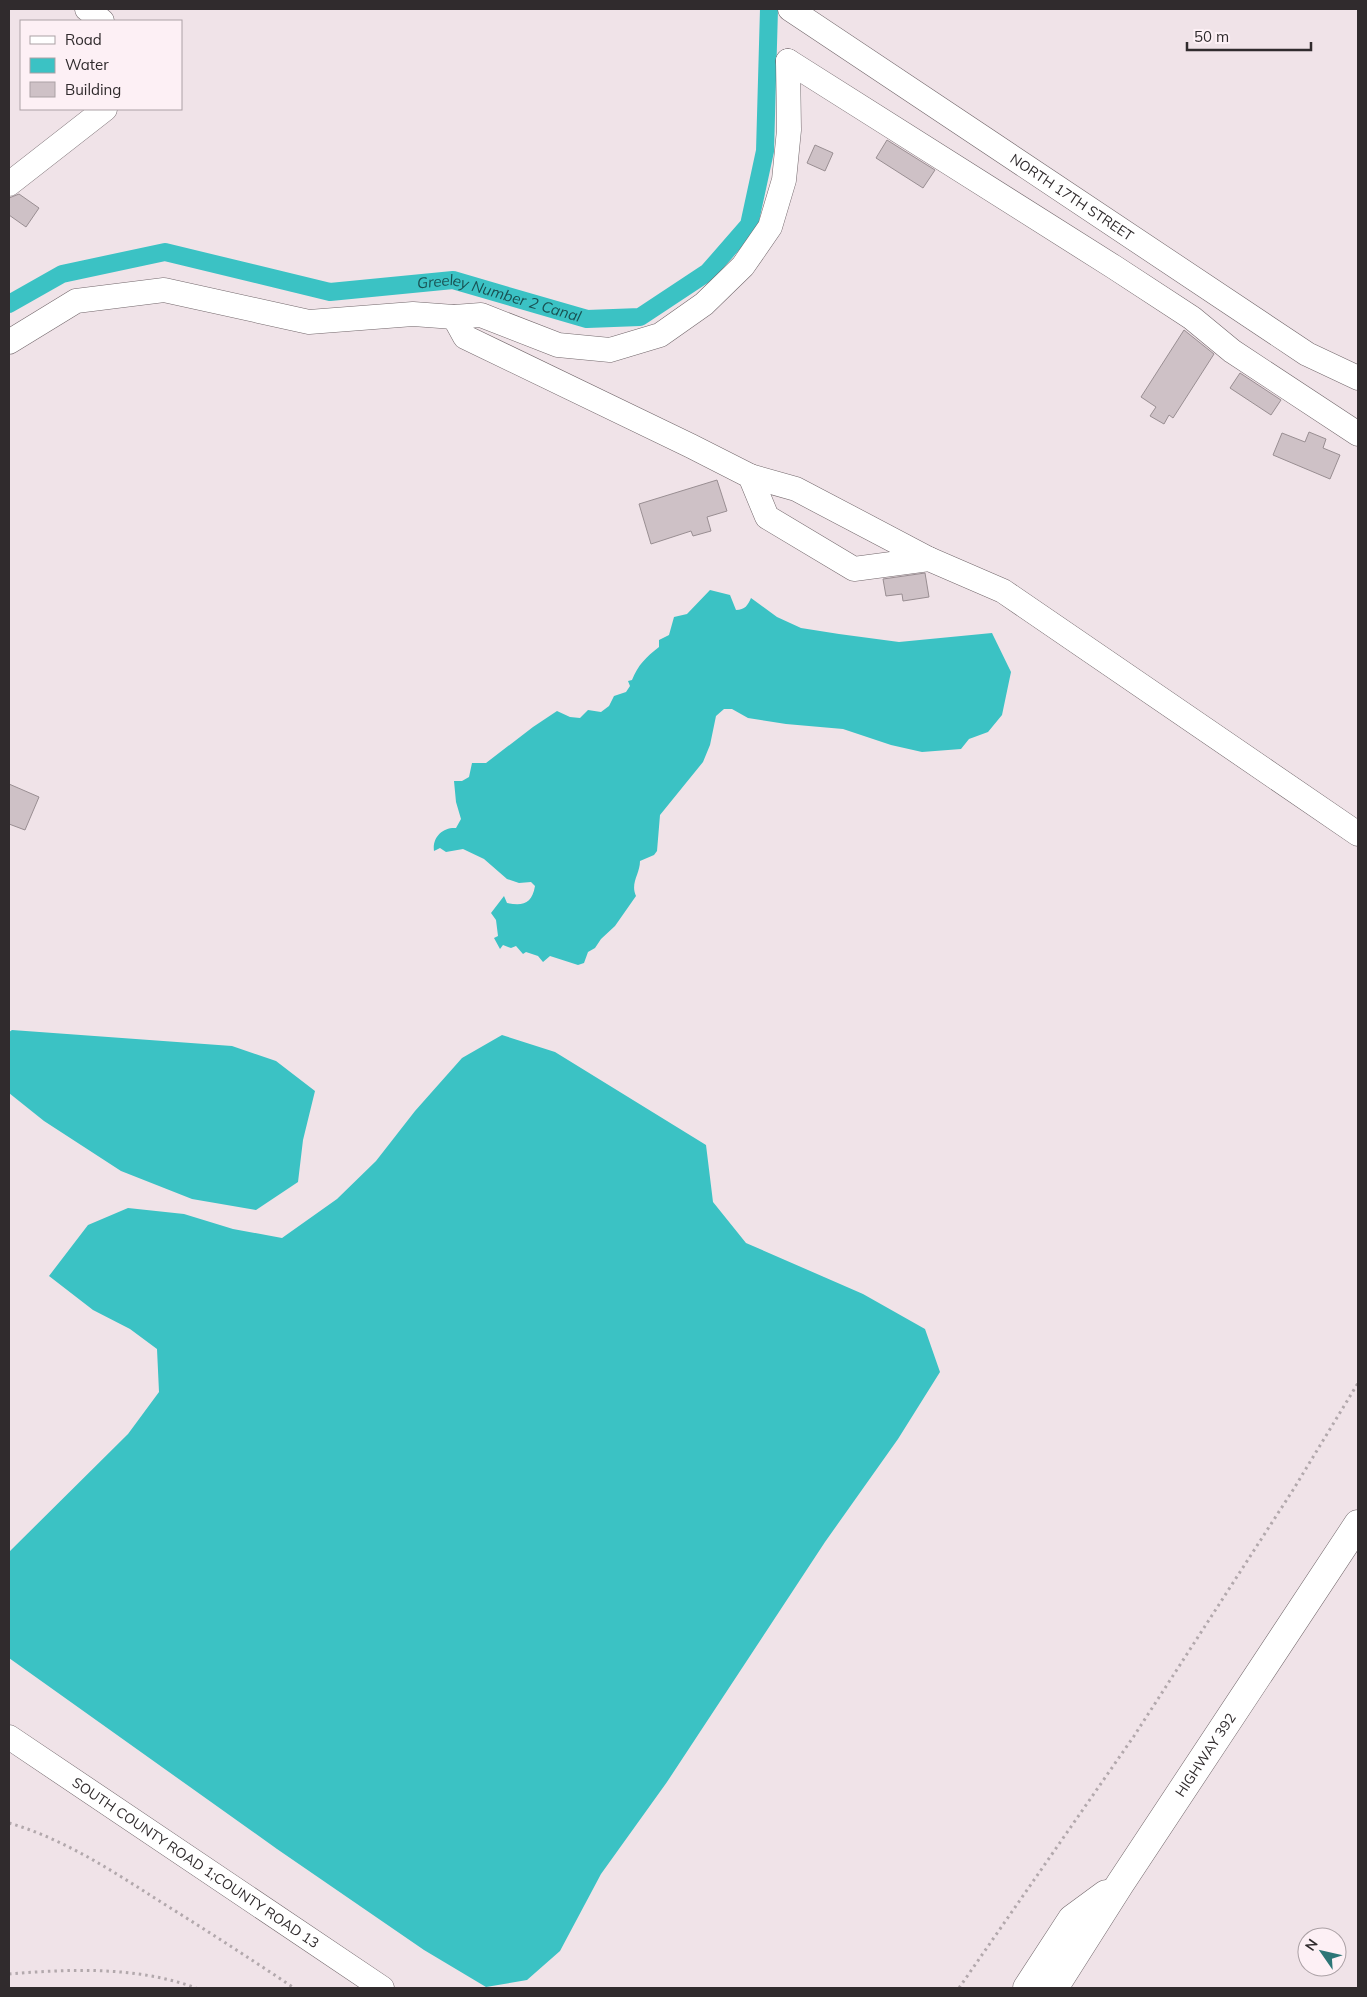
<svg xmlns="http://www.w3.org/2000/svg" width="1367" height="1997" font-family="Mulish,sans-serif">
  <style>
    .water { fill: #3bc2c4 }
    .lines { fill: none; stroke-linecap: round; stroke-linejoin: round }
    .canal { stroke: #3bc2c4; stroke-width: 18 }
    .building { fill: #cec1c6; stroke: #998e92 }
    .minor-casing { stroke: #72676b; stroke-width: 25 }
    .major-casing { stroke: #72676b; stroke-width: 29 }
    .path { stroke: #b2a8ac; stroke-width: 3; stroke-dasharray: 2.5 4; stroke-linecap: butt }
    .minor { stroke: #fff; stroke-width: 24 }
    .major { stroke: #fff; stroke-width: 28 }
    .labels { text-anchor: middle; stroke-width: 4; stroke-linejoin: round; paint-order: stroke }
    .street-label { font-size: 14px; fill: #302b2d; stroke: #fdf0f5 }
    .water-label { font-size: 15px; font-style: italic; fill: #195152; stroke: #fdf0f5 }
  </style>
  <rect width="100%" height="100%" fill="#f0e3e8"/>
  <path class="water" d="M710 590 730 595 736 610C745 610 748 605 751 598L777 617 801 628 839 634 899 642 992 633 1011 672 1002 715 988 732 969 739 961 749 922 752 891 745 843 729 786 724 748 718 732 709H724L716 716 710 745 703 762 660 815 657 851 654 855 640 861C640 874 630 883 636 896L615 926 601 939 595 948 588 952 584 963 578 965 550 956 543 962 538 956 526 952 523 954 516 946 511 948 503 945 500 949 494 938 498 936 496 920 491 913 504 896 507 903C523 906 532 904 535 886L531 882 519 883 507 879 484 859 463 849 446 852 440 848 434 851C432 837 443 827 456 828L461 819 456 802 454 781H462L469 777 472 763H486L533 727 557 711 570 717 580 718 588 710 601 712 609 706 614 696 626 692 630 686 628 681 632 680C638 665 646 657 659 647V640L669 635 674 617 687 614Z
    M12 1030 232 1046 276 1061 315 1091 303 1140 298 1182 256 1210 192 1199 121 1171 44 1121 9 1093V1032Z
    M502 1035 555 1052 706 1145 713 1202 746 1243 863 1294 925 1329 940 1372 898 1439 825 1542 667 1782 601 1874 560 1951 527 1980 486 1987 424 1950 277 1849 9 1658V1552L128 1434 159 1392 157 1349 130 1329 93 1310 49 1276 88 1225 128 1208 184 1214 233 1229 282 1238 337 1199 376 1161 415 1111 462 1058Z"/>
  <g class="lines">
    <path class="canal" id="s1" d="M9 304 62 274 165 252 330 292 453 280 587 319 640 317 708 272 749 225 765 151 769 9"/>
  </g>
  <path class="building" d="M887 140 935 170 923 188 876 158Z
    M815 145 833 153 825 171 807 163Z
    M19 194 39 208 26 227 9 215V198Z
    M1184 330 1214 354 1173 418 1169 415 1164 424 1150 416 1156 407 1141 397Z
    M1240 373 1281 400 1271 415 1230 388Z
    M1309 432 1326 439 1323 448 1340 455 1330 479 1273 455 1282 433 1305 442Z
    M717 480 727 511 707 517 711 531 693 536 691 531 651 544 639 504Z
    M925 573 929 597 903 601 902 594 886 596 883 579Z
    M9 784 39 797 25 830 9 824Z"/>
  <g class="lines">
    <defs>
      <g id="minor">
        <path d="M87 9 102 21"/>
        <path id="s2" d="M790 9 1307 354 1358 378"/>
        <path d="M788 61 1114 267 1192 318 1232 351 1358 434"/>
        <path d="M9 184 105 109"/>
        <path d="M454 317 465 337 691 446 750 476 767 517 854 569 929 559 1003 591 1358 834"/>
        <path d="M9 342 76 301 164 290 309 322 413 314 454 317 481 315 558 345 610 350 660 335 704 304 743 266 770 227 784 180 789 130 788 61"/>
        <path d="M750 476 796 489 929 559"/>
        <path id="s3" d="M9 1737 382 1988"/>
      </g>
      <g id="major">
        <path d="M1027 1988 1072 1919 1106 1894"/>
        <path id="s4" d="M1054 1988 1120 1884 1358 1524"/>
      </g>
    </defs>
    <use href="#minor" class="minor-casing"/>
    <use href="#major" class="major-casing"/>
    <path class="path" d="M9 1823C61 1838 108 1868 153 1897 201 1927 248 1957 294 1988
      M9 1974C71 1969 136 1966 196 1988
      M959 1988 1134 1736 1293 1490 1358 1383"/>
    <use href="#minor" class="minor"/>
    <use href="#major" class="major"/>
  </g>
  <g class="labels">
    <g class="street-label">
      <text dy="5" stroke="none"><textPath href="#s2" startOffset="339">NORTH 17TH STREET</textPath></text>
      <text dy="5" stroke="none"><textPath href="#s4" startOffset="278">HIGHWAY 392</textPath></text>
      <text dy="5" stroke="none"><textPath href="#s3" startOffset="225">SOUTH COUNTY ROAD 1;COUNTY ROAD 13</textPath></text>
    </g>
    <g class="water-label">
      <text dy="5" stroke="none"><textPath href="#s1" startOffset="508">Greeley Number 2 Canal</textPath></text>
    </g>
  </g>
  <rect width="1367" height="1997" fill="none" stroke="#302b2d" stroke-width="20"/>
  <rect x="20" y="20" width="162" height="90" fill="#fdf0f5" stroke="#aba1a5"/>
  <rect x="30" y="36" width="25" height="8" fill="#ffffff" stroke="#aba1a5"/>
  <text x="65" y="45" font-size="15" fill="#302b2d">Road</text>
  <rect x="30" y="58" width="25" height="15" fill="#3bc2c4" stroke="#aba1a5"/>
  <text x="65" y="70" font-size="15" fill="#302b2d">Water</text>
  <rect x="30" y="82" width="25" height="15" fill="#cec1c6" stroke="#aba1a5"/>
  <text x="65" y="95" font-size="15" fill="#302b2d">Building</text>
  <g transform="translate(1322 1952) rotate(304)"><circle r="24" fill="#fdf0f5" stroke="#aba1a5"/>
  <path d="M0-4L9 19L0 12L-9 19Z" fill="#2c7677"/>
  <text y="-8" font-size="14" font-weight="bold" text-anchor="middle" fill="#302b2d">N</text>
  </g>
  <path d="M1187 42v8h124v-8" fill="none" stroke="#302b2d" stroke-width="2.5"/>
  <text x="1194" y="42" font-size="15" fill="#302b2d" stroke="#fdf0f5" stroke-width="4" paint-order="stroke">50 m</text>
</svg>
